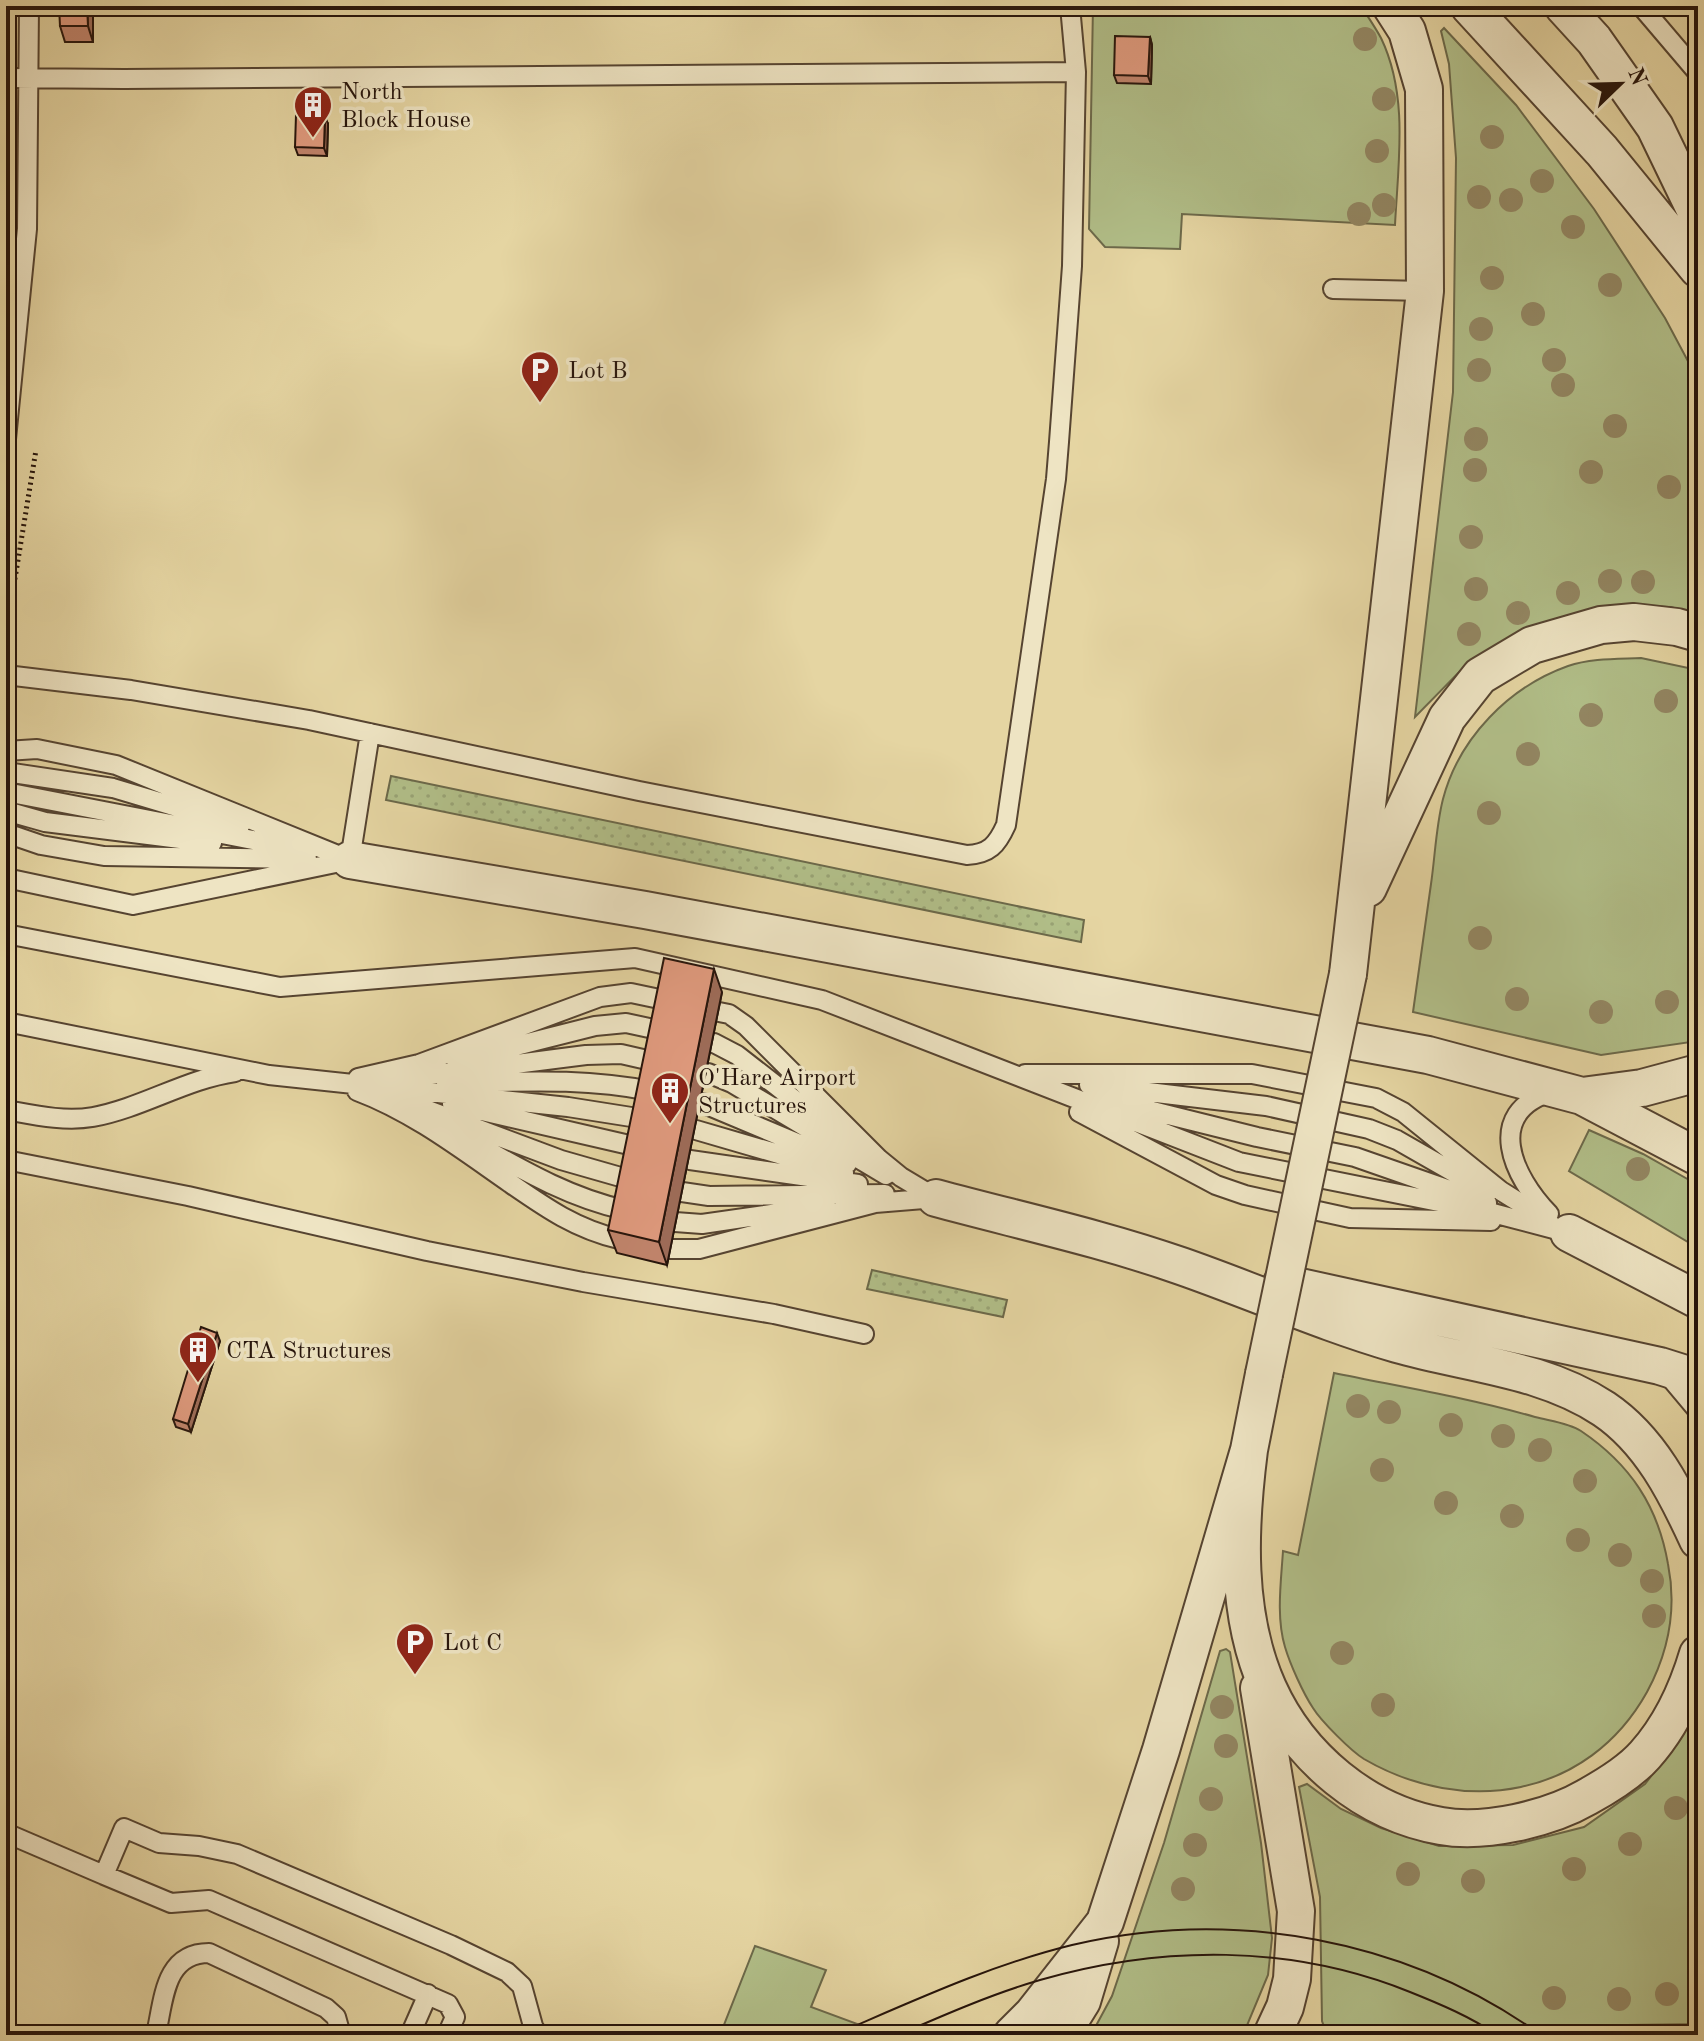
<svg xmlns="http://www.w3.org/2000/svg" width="1704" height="2041" font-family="'Old Standard TT',serif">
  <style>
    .green { fill: #b1be88; stroke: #6c694a; stroke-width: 2 }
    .garden { fill: url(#garden-dots); stroke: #6c694a; stroke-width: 2 }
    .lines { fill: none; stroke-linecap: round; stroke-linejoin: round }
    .lane-casing { stroke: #564431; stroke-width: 22 }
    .street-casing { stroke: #564431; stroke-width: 40 }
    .path { stroke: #26140b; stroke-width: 5; stroke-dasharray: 2 4; stroke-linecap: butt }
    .lane { stroke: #eee4c3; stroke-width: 18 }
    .street { stroke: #eee4c3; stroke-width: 36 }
    .tram { stroke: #26140b; stroke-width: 2 }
    .street-bridge-casing { stroke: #564431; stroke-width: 40; stroke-linecap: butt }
    .street-bridge { stroke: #eee4c3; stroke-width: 36 }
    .tree { fill: #938763 }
    .wall { fill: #c2856d; stroke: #26140b; stroke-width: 2 }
    .shaded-wall { fill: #9e6c59; stroke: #26140b; stroke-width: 2 }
    .building { fill: #e19b7f; stroke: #26140b; stroke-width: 2 }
    .labels { text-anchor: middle; stroke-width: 7; stroke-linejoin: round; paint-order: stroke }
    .poi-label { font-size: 24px; fill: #26140b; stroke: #eee4c3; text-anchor: start }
  </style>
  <defs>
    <pattern id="garden-dots" width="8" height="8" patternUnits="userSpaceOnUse" patternTransform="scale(2)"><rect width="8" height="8" fill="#b1be88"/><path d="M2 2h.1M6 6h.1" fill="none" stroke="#98a274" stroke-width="1.8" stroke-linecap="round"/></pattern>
  </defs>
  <rect width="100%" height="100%" fill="#e5d5a2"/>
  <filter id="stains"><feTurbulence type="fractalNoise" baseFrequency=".0025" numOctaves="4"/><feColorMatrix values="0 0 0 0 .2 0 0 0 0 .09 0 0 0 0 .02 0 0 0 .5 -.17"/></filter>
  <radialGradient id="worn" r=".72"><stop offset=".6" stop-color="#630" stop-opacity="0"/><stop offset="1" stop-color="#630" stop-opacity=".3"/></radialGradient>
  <path class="green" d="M1093 6H1361C1368 17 1375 27 1381 38 1409 96 1398 164 1395 225L1182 214 1180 249 1105 247 1089 229Z
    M1444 28 1516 105 1594 209 1665 318 1698 380V615L1671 607 1621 605 1465 666 1415 717 1453 392 1456 158 1449 64 1441 31Z
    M1641 658 1698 670V1041L1601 1055 1413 1012C1419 970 1425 927 1431 884 1435 857 1436 826 1443 799 1459 738 1509 687 1568 666 1591 658 1618 659 1641 658Z
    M1589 1130 1643 1154 1698 1185V1248L1569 1171Z
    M1334 1373C1402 1387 1469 1398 1535 1417 1550 1421 1569 1423 1581 1431 1630 1464 1658 1506 1668 1564 1677 1609 1669 1651 1647 1692 1588 1798 1464 1817 1364 1759 1351 1751 1321 1721 1313 1708 1303 1693 1290 1664 1285 1647 1276 1617 1281 1582 1283 1551L1298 1555Z
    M1226 1649 1230 1652 1261 1843 1272 1938 1268 1975 1243 2035H1091L1112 1996 1164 1843 1220 1651Z
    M1698 1707V2024L1627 2025 1571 2035H1327L1322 2021 1320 1897 1299 1787 1307 1784 1341 1809 1381 1828 1439 1846 1513 1845 1584 1827 1645 1784 1681 1738Z
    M755 1946 826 1970 811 2007 887 2035H720Z"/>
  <path class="garden" d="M391 776 1084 920 1081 942 386 800Z
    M872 1270 1007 1300 1003 1317 867 1289Z"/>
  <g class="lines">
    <defs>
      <path id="lane" d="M1641 6 1698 73
        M6 78 124 79 1076 72
        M1333 289 1425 291
        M6 439 27 229 29 6
        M6 675 131 690 309 720 639 791 967 855C989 854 997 845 1006 825L1056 479 1059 442 1072 266 1076 72 1070 6
        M6 751 37 749 116 765 350 860
        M6 772 113 788 240 826
        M6 792 304 850
        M6 811 45 822 212 843
        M6 833 41 845 104 856 307 859
        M350 860 370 733
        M6 878 133 905 350 860
        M6 934 280 987 635 958 822 1000 1239 1162 1489 1212 1569 1233
        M719 1012 729 1014 746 1026 879 1159 901 1177 936 1198
        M6 1022 269 1075 568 1107 644 1119
        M714 1043 737 1055 846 1140
        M456 1061 595 1026 626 1023 663 1031
        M708 1073 732 1083 886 1175
        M1025 1074H1252L1376 1098 1403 1112 1501 1191 1549 1221
        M358 1078 419 1064 600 997 631 993 669 1001
        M398 1079 586 1055 621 1054 656 1062
        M446 1083C514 1082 583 1077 650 1091
        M1089 1085 1266 1106 1369 1129 1397 1140 1488 1192
        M357 1091C413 1112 461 1149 510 1183 546 1208 576 1229 619 1239
        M1092 1096 1257 1137 1355 1157 1487 1203
        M393 1097 561 1160 631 1180
        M702 1103 847 1164
        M452 1104 638 1147
        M6 1110C34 1115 64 1122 93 1117 142 1108 186 1079 235 1072
        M1079 1112 1216 1185 1245 1195 1350 1218 1491 1221
        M445 1127C503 1158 560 1196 625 1210
        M696 1130 844 1173
        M6 1160 188 1196 427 1251 583 1282 774 1314 864 1334
        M690 1160 858 1184
        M682 1192 709 1196 885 1194
        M1549 1214C1513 1177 1483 1113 1551 1092
        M675 1222 702 1224 826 1206
        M670 1249H699L875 1203 936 1198
        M1667 1374 1698 1411
        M6 1833 104 1875 124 1828 159 1843 199 1846 237 1854 451 1945 507 1972 522 1986 533 2026 538 2035
        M104 1875 171 1903 209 1900 448 2004 455 2017 447 2035
        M156 2034C164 2000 164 1953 209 1953L326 2008 336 2017 341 2035
        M410 2035 428 1994"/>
      <path id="street" d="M1469 6 1602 151 1698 269
        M1563 6 1594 40 1655 127 1698 216
        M350 860 645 910 1428 1055 1582 1096 1698 1157
        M1368 888 1447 718 1480 676 1532 645 1601 625 1634 622 1677 627 1698 633
        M1348 974 1425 291 1424 89 1407 31 1391 6
        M1582 1096 1642 1088 1698 1073
        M936 1198C1017 1220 1101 1238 1181 1266 1253 1291 1324 1323 1397 1344 1467 1364 1542 1368 1604 1409 1650 1440 1676 1492 1698 1540
        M1569 1233 1698 1300
        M1282 1283 1660 1366 1698 1378
        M1249 1450C1239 1528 1235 1614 1268 1688 1299 1757 1365 1813 1441 1826 1484 1834 1549 1819 1587 1797 1607 1786 1630 1772 1645 1755 1671 1726 1687 1691 1698 1654
        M1259 1688 1296 1911 1292 1979 1285 2007 1272 2035
        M1012 2035 1032 2015 1105 1922 1161 1750 1249 1450 1264 1374
        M1061 2035 1082 2001 1100 1941"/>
    </defs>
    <use href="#lane" class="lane-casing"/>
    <use href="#street" class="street-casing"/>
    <path class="path" d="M10 609 36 450"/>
    <use href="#lane" class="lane"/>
    <use href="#street" class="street"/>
    <path class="tram" d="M834 2035C911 2002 990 1965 1072 1945 1233 1907 1407 1939 1541 2035
      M898 2035C944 2015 992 1994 1040 1980 1162 1945 1291 1944 1410 1992 1440 2004 1471 2017 1497 2035"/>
    <defs>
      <path id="street-bridge" d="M1264 1374 1348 974"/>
    </defs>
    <use href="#street-bridge" class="street-bridge-casing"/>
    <use href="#street-bridge" class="street-bridge"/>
  </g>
  <g class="tree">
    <circle cx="1365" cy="39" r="12"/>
    <circle cx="1384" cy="99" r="12"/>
    <circle cx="1492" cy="137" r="12"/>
    <circle cx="1377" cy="151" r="12"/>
    <circle cx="1542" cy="181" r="12"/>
    <circle cx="1479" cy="197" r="12"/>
    <circle cx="1511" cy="200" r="12"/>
    <circle cx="1384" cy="205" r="12"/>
    <circle cx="1359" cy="214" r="12"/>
    <circle cx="1573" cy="227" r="12"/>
    <circle cx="1492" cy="278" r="12"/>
    <circle cx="1610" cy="285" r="12"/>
    <circle cx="1533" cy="314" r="12"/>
    <circle cx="1481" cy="329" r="12"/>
    <circle cx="1554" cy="360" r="12"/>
    <circle cx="1479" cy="370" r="12"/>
    <circle cx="1563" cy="385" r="12"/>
    <circle cx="1615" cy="426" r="12"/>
    <circle cx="1476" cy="439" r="12"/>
    <circle cx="1475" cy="470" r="12"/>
    <circle cx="1591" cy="472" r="12"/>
    <circle cx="1669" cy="487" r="12"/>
    <circle cx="1471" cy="537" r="12"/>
    <circle cx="1610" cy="581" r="12"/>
    <circle cx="1643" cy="582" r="12"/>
    <circle cx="1476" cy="589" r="12"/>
    <circle cx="1568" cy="593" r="12"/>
    <circle cx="1518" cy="613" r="12"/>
    <circle cx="1469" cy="634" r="12"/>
    <circle cx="1666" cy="701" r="12"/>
    <circle cx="1591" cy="715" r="12"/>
    <circle cx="1528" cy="754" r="12"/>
    <circle cx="1489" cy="813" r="12"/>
    <circle cx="1480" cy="938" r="12"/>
    <circle cx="1517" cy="999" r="12"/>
    <circle cx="1667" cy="1002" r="12"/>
    <circle cx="1601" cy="1012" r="12"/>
    <circle cx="1638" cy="1169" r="12"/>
    <circle cx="1358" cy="1406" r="12"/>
    <circle cx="1389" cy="1412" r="12"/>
    <circle cx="1451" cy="1425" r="12"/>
    <circle cx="1503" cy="1436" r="12"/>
    <circle cx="1540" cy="1450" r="12"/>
    <circle cx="1382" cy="1470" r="12"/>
    <circle cx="1585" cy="1481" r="12"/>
    <circle cx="1446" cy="1503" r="12"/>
    <circle cx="1512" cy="1516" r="12"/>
    <circle cx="1578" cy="1540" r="12"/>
    <circle cx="1620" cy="1555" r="12"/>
    <circle cx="1652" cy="1581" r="12"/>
    <circle cx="1654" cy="1616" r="12"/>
    <circle cx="1342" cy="1653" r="12"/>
    <circle cx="1383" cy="1705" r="12"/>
    <circle cx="1222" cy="1707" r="12"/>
    <circle cx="1226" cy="1746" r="12"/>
    <circle cx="1211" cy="1799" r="12"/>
    <circle cx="1676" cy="1808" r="12"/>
    <circle cx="1630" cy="1844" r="12"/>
    <circle cx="1195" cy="1845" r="12"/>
    <circle cx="1574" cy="1869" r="12"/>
    <circle cx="1408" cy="1874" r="12"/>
    <circle cx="1473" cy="1881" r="12"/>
    <circle cx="1183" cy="1889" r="12"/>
    <circle cx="1667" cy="1994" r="12"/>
    <circle cx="1554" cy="1998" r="12"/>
    <circle cx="1619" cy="1999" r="12"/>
  </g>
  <path class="wall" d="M93 6V42H65L60 26Z
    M1150 37 1152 45 1151 84 1117 83 1114 75Z
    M328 124 327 156 298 155 295 147Z
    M722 992 667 1265 617 1253 608 1230Z
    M220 1341 191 1432 176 1427 173 1419Z"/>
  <path class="shaded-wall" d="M87 6H93V42L88 26Z
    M1150 37 1152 45 1151 84 1148 76Z
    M325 116 328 124 327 156 324 148Z
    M714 969 722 992 667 1265 659 1242Z
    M11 1270 16 1286 6 1320V1285Z
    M217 1333 220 1341 191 1432 188 1424Z"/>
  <path class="building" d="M59 6H87L88 26H60Z
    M1115 36 1150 37 1148 76 1114 75Z
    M296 115 325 116 324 148 295 147Z
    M664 958 714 969 659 1242 608 1230Z
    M6 1269 11 1270 6 1285Z
    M201 1327 217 1333 188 1424 173 1419Z"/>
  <defs>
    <symbol id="building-pin" viewBox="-11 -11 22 30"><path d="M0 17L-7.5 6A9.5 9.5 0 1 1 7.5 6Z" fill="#8f2418" stroke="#eee4c3"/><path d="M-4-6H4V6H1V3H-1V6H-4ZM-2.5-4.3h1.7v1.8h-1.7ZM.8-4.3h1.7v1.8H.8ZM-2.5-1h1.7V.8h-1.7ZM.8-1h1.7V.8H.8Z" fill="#fff"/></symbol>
    <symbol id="parking-pin" viewBox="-11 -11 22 30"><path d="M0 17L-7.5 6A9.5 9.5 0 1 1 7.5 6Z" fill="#8f2418" stroke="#eee4c3"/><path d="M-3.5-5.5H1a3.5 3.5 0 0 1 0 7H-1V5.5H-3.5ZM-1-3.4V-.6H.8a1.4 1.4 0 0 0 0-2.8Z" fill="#fff"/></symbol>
  </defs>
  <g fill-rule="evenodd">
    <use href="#building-pin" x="291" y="83" width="44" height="60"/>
    <use href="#parking-pin" x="518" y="348" width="44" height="60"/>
    <use href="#building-pin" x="648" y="1069" width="44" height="60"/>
    <use href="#building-pin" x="176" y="1328" width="44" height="60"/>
    <use href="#parking-pin" x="393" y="1620" width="44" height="60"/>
  </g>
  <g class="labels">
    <g class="poi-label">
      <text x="341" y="99">North<tspan x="341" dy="28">Block House</tspan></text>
      <text x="568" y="378">Lot B</text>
      <text x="698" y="1085">O'Hare Airport<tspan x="698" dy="28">Structures</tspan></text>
      <text x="226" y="1358">CTA Structures</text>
      <text x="443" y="1650">Lot C</text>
    </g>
  </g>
  <rect width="1704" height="2041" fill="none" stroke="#e5d5a2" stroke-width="32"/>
  <rect x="8" y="8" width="1688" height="2025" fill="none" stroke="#26140b" stroke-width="4"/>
  <rect x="16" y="16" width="1672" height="2009" fill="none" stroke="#26140b" stroke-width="2"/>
  <g transform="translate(1620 84) rotate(67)" stroke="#eee4c3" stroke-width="6" paint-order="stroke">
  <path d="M0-6L14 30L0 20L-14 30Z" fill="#26140b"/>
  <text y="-12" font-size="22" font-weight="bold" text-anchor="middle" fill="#26140b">N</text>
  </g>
  <rect width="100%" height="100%" filter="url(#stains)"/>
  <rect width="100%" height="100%" fill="url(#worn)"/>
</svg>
